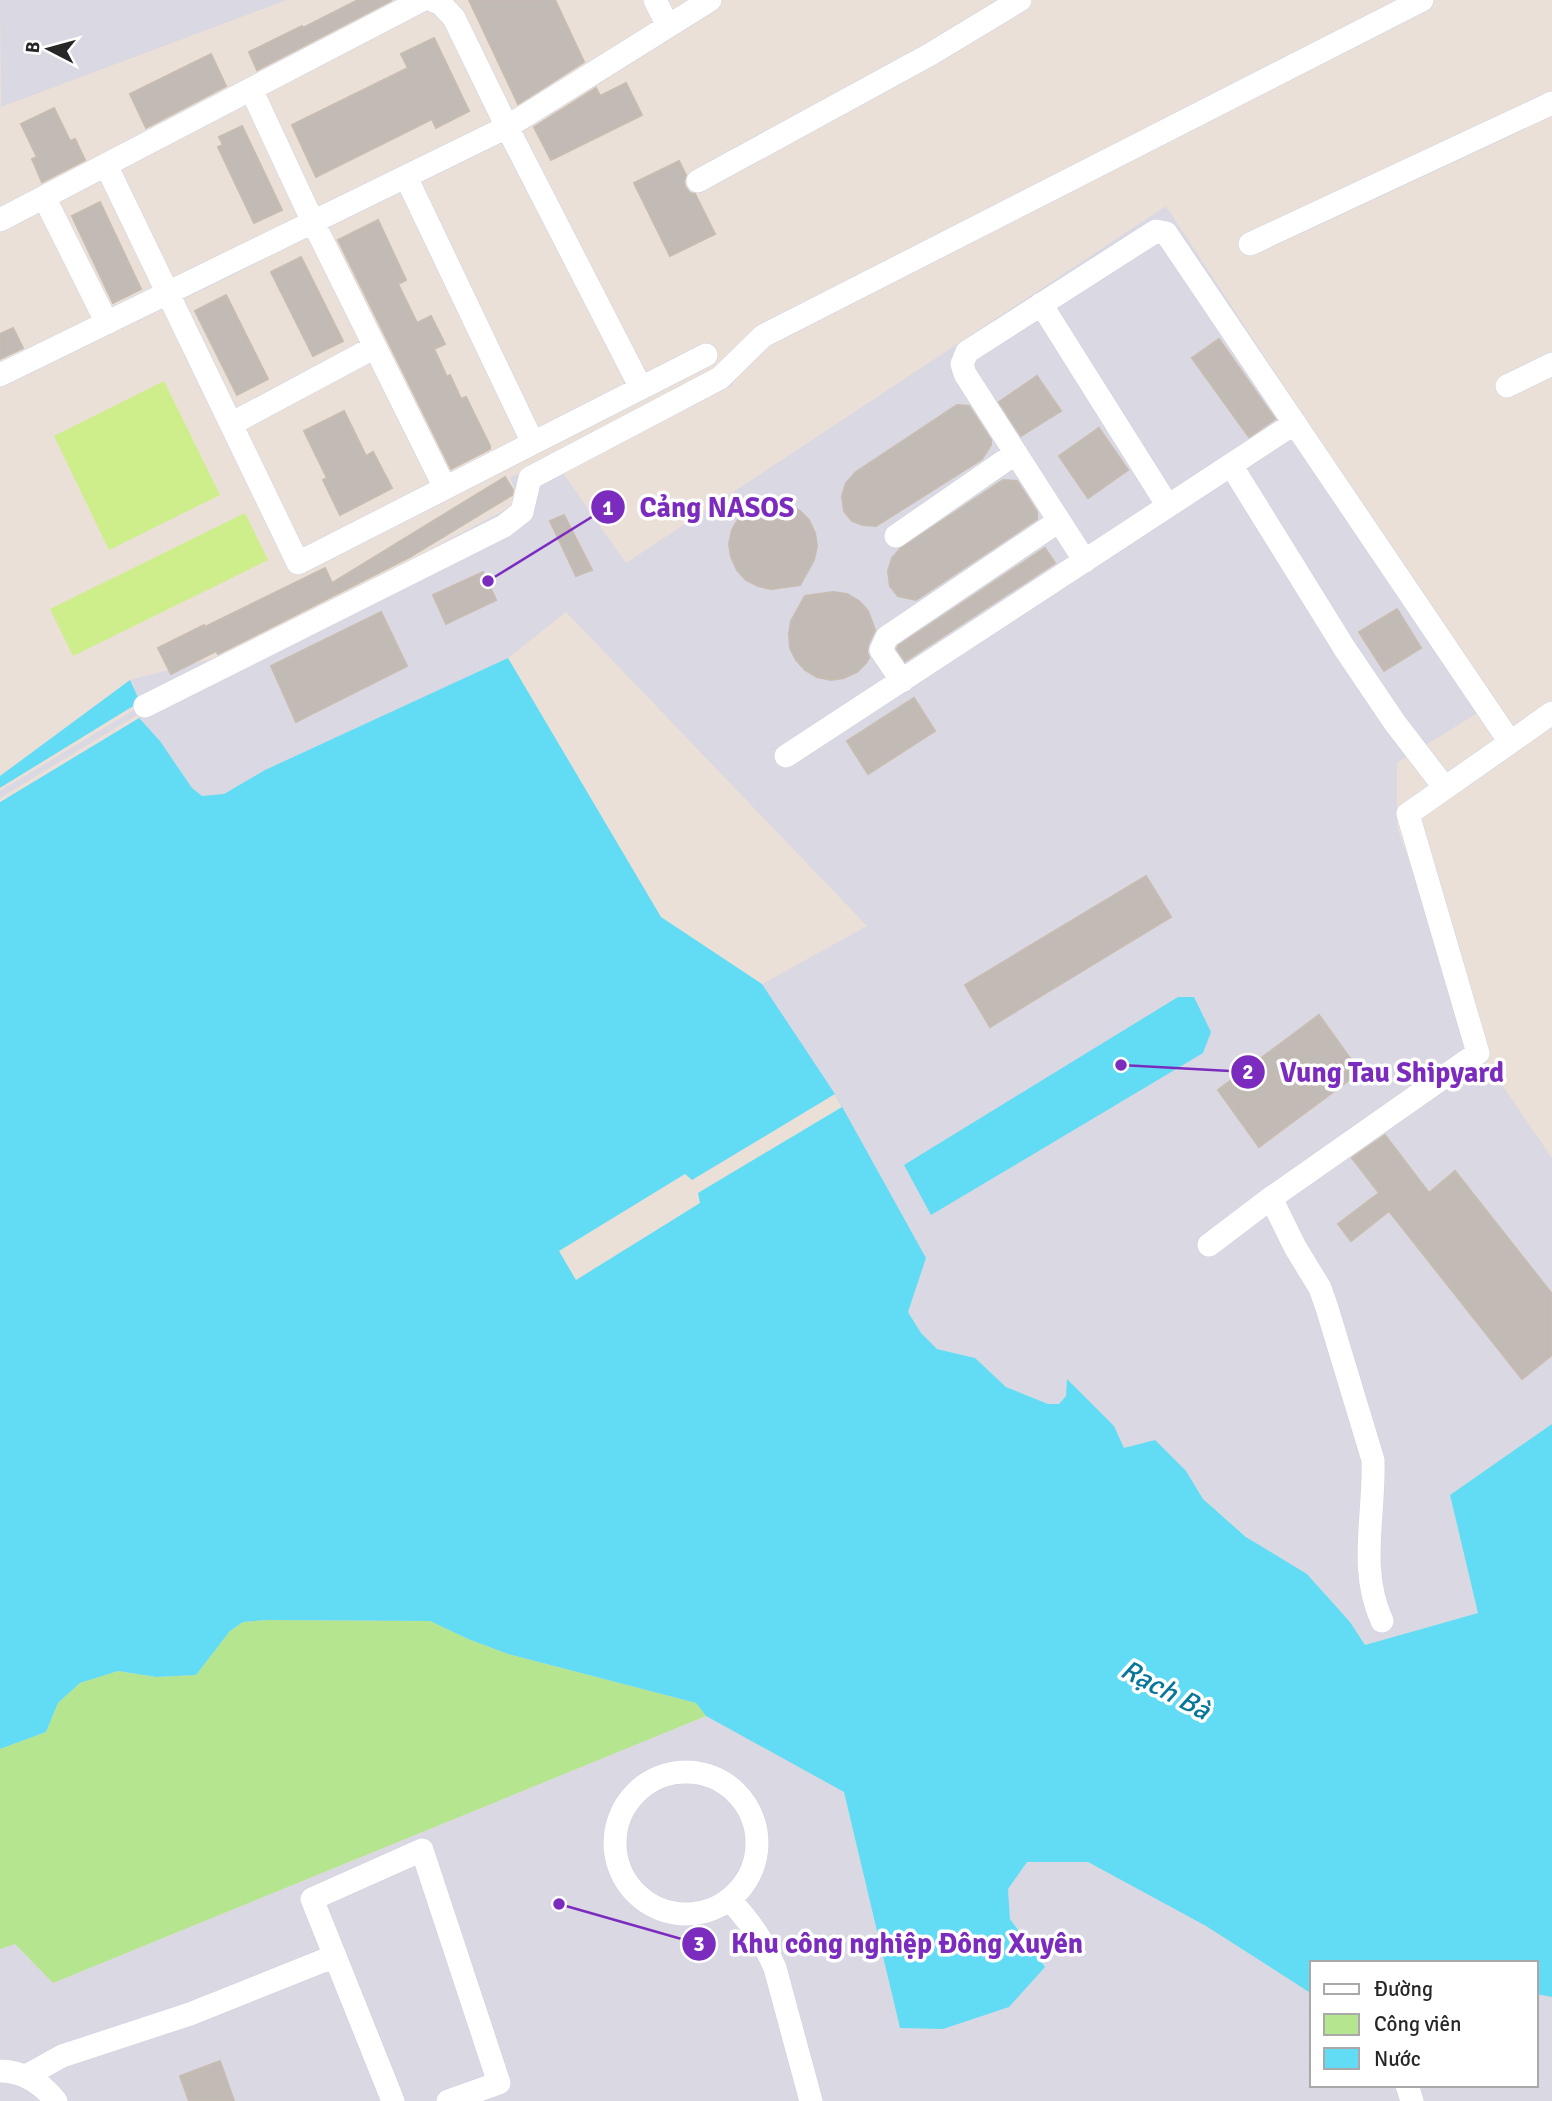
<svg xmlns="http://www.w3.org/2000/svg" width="1552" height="2101" font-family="Signika,sans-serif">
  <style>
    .industrial { fill: #dad8e2 }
    .green { fill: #b5e58f }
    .pitch { fill: #cdee8a }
    .water { fill: #62dcf4 }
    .pier { fill: #ebe0d7 }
    .building { fill: #c2bab4; stroke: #c6bcb1; stroke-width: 2 }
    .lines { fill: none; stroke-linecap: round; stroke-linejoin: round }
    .minor-casing { stroke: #ccd2e1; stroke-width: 24 }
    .minor { stroke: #fff; stroke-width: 23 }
    .labels { text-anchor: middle; stroke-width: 7; stroke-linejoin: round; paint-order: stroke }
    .water-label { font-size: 28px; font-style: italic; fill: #06779b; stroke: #fff }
    .leader { fill: none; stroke: #7b2cbf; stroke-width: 2.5 }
    .callout-dot { fill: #7b2cbf; stroke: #fff; stroke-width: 2.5 }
    .mark-label { font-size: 21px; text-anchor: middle; font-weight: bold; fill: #fff }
    .callout-label { font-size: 28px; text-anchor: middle; font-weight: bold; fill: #7b2cbf; stroke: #fff; stroke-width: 7; stroke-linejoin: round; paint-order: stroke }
  </style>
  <rect width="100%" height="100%" fill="#ebe0d7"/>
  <path class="industrial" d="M0 0H287L1 107Z
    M1166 206 1492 704 1397 763V827L1459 1004 1468 1035 1552 1158V1424L1450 1495 1478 1613 1365 1645 1350 1622 1307 1574 1251 1540 1203 1499 1186 1471 1124 1448 1114 1426 1068 1380 1066 1396 1059 1404H1048L1006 1387 975 1358 937 1349 921 1333 908 1312 926 1258 834 1094 762 984 867 926 566 612 508 658 265 770 224 794 202 797 192 788 160 741 139 719 0 802V788L140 702 130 680 219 657 339 598 520 502 510 478 721 364 733 385 563 473 626 563Z
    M706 1716 844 1792 900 2028 1045 1967 1010 1919 1008 1889 1026 1862H1088L1206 1926 1312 1994V2085H1536V1994L1552 1997V2101H0V1949L15 1944 53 1983Z"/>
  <path class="green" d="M268 1620 430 1621 468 1639 508 1654 696 1703 706 1716 53 1983 15 1944 0 1949V1749L46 1732 58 1703 80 1683 118 1671 156 1677 196 1675 230 1631 243 1622Z"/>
  <path class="pitch" d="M164 381 220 495 109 550 54 436Z
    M245 513 268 560 73 656 50 609Z"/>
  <path class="water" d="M508 658 661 917 762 984 835 1094 926 1258 908 1312 921 1333 937 1349 975 1358 1006 1387 1048 1404H1059L1066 1396 1067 1379 1114 1426 1124 1448 1155 1440 1186 1471 1203 1499 1246 1537 1307 1574 1350 1622 1365 1645 1478 1613 1450 1495 1552 1424V1997L1536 1994V1963H1312V1994L1206 1926 1088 1862H1027L1008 1889 1010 1919 1045 1967 1009 2007 943 2029 900 2028 844 1792 706 1716 696 1703 508 1654 468 1639 430 1621 268 1620 243 1622 230 1631 196 1675 156 1677 118 1671 80 1683 58 1703 46 1732 0 1749V802L139 718 160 741 192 788 202 796 224 794 265 770Z
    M130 680 140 702 0 788V776Z
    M1178 997H1194L1211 1032 1203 1053 931 1215 904 1165Z"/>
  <path class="pier" d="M140 702 142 705 0 791V788Z
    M137 715 142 716 0 802V798Z
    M835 1094 842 1107 698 1193 700 1203 576 1280 559 1251 685 1174 692 1180Z"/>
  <path class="building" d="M358 0H392L257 70 249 52 302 26 303 28Z
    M469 0H555L584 62 518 104Z
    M434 38 469 111 436 128 432 119 316 177 292 125 408 68 401 54Z
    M211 54 226 86 146 128 130 94Z
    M626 83 642 115 551 160 534 127 596 88 600 96Z
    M54 108 70 141 75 139 85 160 42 182 32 159 37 157 21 124Z
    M242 126 282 210 254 223 218 147 223 145 219 137Z
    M679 161 686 175 684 181 685 187 690 193 695 194 715 234 670 256 634 183Z
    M100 202 141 289 113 303 72 216Z
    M378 220 406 280 398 284 417 323 431 316 445 344 434 349 447 377 450 375 461 399 466 397 490 446V449L451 469 338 240Z
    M301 257 343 341 313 356 271 272Z
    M226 295 268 379 237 395 195 311Z
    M13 328 23 348 0 359V334Z
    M1219 339 1275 419 1249 437 1192 358Z
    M1037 376 1061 411 1021 436 999 402Z
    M957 405 969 406 991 440V445L982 459 876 526 863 525 852 521 844 511 842 496 846 483 856 472Z
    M344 411 366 456 373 452 392 488 340 515 323 480 327 478 304 431Z
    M1099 428 1128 470 1088 498 1059 456Z
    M505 477 513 490 512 495 410 557 218 654 216 651 171 674 158 648 204 625 205 627 325 568 332 583Z
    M1003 480 1017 481 1037 512V519L916 600 898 596 890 586 888 571 892 558 900 549Z
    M774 501 788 504 800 511 809 520 815 533 817 546 814 560 800 585 771 589 758 586 746 580 737 570 731 557 729 544 732 530 739 518 749 509 761 503Z
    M564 515 592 570 576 576 550 521Z
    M1045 548 1055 563 905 661 897 649 898 646Z
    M483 572 496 600 446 624 433 595Z
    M833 592 847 594 859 601 868 611 875 630 868 645 867 652 869 658 866 663 857 672 844 678 831 680 817 677 805 670 796 660 790 648 789 634 791 621 805 596Z
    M1397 609 1421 648 1384 671 1359 632Z
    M381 612 407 666 296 722 271 666Z
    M914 698 935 731 868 774 847 741Z
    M1146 876 1171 917 990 1027 965 985Z
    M1319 1015 1360 1072 1259 1147 1218 1090Z
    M1385 1135 1429 1193 1455 1171 1552 1294V1355L1522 1379 1389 1211 1351 1241 1338 1224 1379 1193 1352 1158Z
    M220 2061 234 2101H189L180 2076Z"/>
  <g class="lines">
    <defs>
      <path id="minor" d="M432 0 441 4 454 18 507 127 641 388
        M655 0 668 26
        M251 89 313 222 445 488
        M106 165 298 563 706 355
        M406 177 533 443
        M698 181 929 55 1020 0
        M44 197 107 323
        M0 220 422 0
        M1250 244 1552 103
        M1041 304 1168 506
        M0 375 507 127 710 0
        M1507 386 1552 364
        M231 424 375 347
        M1231 465 1345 649 1395 723 1445 788
        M896 536 1016 453
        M1085 561 965 374 962 364 967 352 1156 231 1166 233 1510 742
        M902 681 881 650 887 637 1059 521
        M145 706 504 526 522 512 530 478 720 378 763 336 1422 0
        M786 756 1295 423
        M1271 1198 1295 1247 1320 1288 1327 1308 1373 1460C1375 1516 1358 1568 1382 1621
        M1209 1245 1271 1198 1478 1053 1408 814 1552 713
        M615 1843a71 71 0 1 1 142 0a71 71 0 1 1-142 0Z
        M730 1900C750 1922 763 1940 775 1968L811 2101
        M0 2071C23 2071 42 2084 56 2101
        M26 2076 62 2056 190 2014 335 1956
        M1407 2085 1412 2101
        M393 2101 312 1899 422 1850 499 2083 448 2101"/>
    </defs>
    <use href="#minor" class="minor-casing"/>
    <use href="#minor" class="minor"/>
  </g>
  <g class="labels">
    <g class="water-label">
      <text transform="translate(1166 1689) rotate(28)" y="10">Rạch Bà</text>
    </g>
  </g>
  <path class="leader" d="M488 581L608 507M1121 1065L1248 1072M559 1904L699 1944"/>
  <g class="callout-dot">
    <circle cx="488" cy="581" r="7"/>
    <circle cx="1121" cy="1065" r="7"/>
    <circle cx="559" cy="1904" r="7"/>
    <circle cx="608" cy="507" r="18"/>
    <circle cx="1248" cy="1072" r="18"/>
    <circle cx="699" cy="1944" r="18"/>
  </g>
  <g class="mark-label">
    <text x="608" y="515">1</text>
    <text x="1248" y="1079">2</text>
    <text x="699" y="1951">3</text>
  </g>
  <g class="callout-label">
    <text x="717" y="517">Cảng NASOS</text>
    <text x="1392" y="1082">Vung Tau Shipyard</text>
    <text x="907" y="1953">Khu công nghiệp Đông Xuyên</text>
  </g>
  <rect x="1310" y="1961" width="228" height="126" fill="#ffffff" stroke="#a9a9a9" stroke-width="2"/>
  <rect x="1324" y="1984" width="35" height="10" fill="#ffffff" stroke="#a9a9a9" stroke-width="2"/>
  <text x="1374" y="1996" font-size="21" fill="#272727">Đường</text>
  <rect x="1324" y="2014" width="35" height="21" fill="#b5e58f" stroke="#a9a9a9" stroke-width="2"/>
  <text x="1374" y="2031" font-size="21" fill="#272727">Công viên</text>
  <rect x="1324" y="2048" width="35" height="21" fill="#62dcf4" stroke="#a9a9a9" stroke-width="2"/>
  <text x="1374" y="2066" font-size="21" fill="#272727">Nước</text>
  <g transform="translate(49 49) rotate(276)" stroke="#ffffff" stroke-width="5" paint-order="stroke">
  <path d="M0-5L12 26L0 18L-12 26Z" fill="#272727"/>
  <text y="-10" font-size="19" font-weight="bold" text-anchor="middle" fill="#272727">B</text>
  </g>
</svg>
